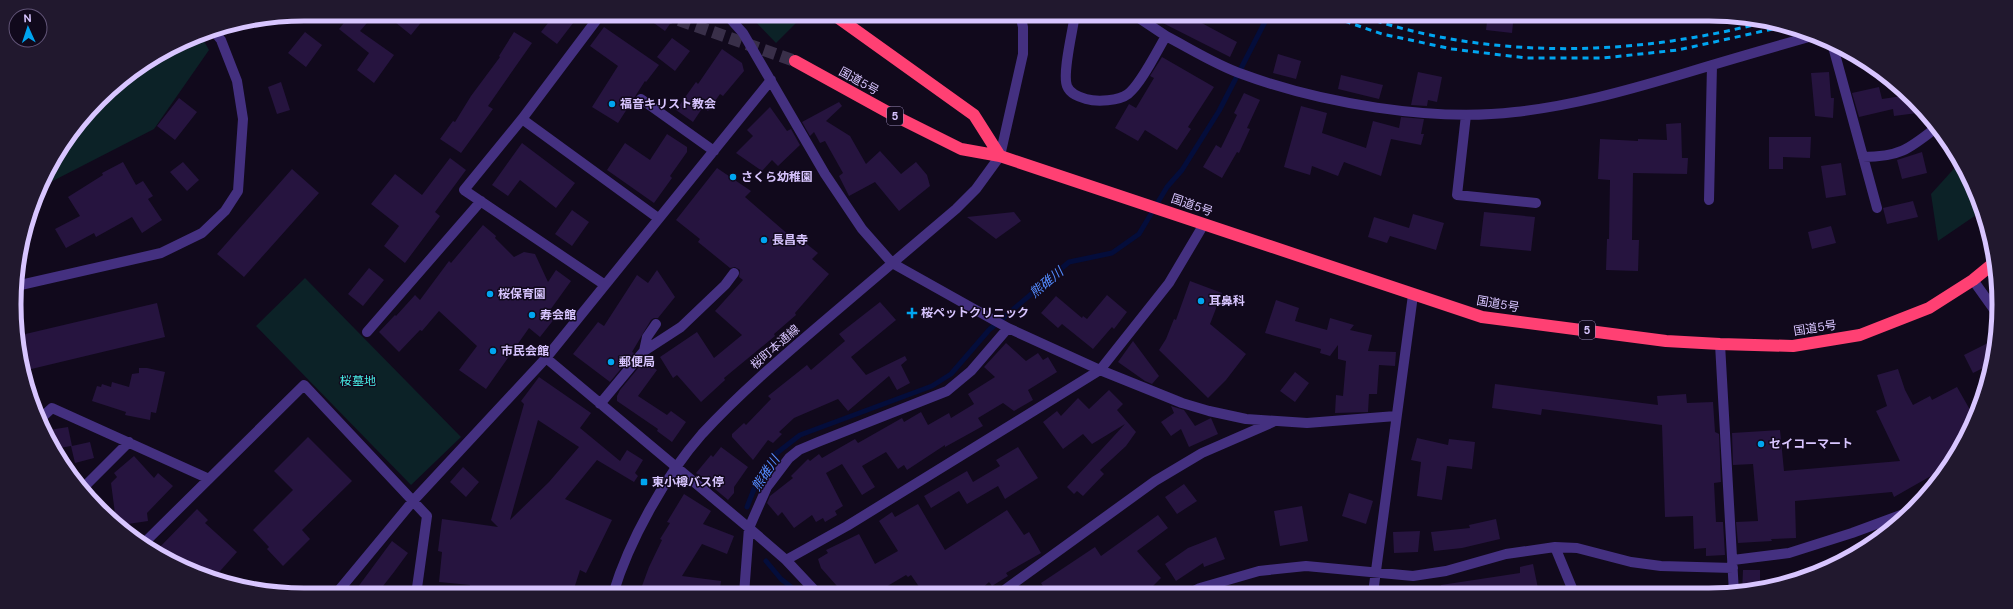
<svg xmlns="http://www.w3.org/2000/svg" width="2013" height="609" font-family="'DM Sans','Noto Sans JP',sans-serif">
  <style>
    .green { fill: #0c2227 }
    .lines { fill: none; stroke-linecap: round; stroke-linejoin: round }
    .stream { stroke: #040d3b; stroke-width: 5 }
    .building { fill: #26143f; fill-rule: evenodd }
    .highway-tunnel { stroke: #392f49; stroke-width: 12; stroke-dasharray: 12 6; stroke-linecap: butt }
    .minor { stroke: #443080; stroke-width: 10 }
    .highway { stroke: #ff4073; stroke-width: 12 }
    .rail { stroke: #00a5f0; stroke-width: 3; stroke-dasharray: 6 5; stroke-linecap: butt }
    .poi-dot { fill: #00a5f0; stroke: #11091c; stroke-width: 1.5 }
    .labels { text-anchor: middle; stroke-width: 3; stroke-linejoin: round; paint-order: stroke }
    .shield { fill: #11091c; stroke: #9c8dbb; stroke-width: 1 }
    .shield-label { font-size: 11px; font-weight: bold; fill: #d8c5ff }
    .street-label { font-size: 12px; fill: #d8c5ff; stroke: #11091c }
    .poi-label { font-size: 12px; font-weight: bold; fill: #d8c5ff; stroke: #11091c; text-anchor: start }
    .park-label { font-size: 12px; fill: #47e9e2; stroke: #11091c }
    .water-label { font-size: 13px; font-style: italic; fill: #538bff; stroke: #11091c }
    .rim { fill: none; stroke: #d8c5ff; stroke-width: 5 }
  </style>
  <rect width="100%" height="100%" fill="#11091c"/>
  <path class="green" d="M748 14H805L776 43Z
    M200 34 209 50 154 129 41 187 44 176 74 127 113 86 194 36Z
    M1960 162 1977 194 1982 211 1938 241 1931 194Z
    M305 278 461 437 411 485 256 326Z"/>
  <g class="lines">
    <path class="stream" d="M747 507 756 484 773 456 800 435 932 386 951 374 989 330 1069 262 1112 253 1139 234 1167 187 1182 170 1219 111 1269 14
      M766 561 781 579 800 594"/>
  </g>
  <path class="building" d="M351 14H356L367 23 360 31 394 55 374 83 357 70 369 53 339 29Z
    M385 14H428L411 35Z
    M555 14H580L557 44 541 32Z
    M641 14H677L665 31Z
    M1145 14H1185L1237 42 1230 57Z
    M1488 14H1514L1512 33 1486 30Z
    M604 27 659 65 646 82 645 81 618 123 592 107 618 66 590 46Z
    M305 32 322 45 306 67 288 53Z
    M514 32 532 43 488 106 493 109 461 153 440 139 453 121 455 122 471 96 500 57 499 56Z
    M672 38 690 51 675 71 657 57Z
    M722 49 742 63 744 71 723 96 720 94 708 111 703 107 693 122 676 110 696 82 698 84Z
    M1278 54 1301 61 1296 79 1273 73Z
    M1162 57 1214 87 1188 127 1191 129 1177 150 1145 130 1138 141 1115 128 1129 104 1136 108 1154 78 1150 76Z
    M1418 72 1442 77 1437 102 1428 100 1427 106 1411 105Z
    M1829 72 1831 98H1834L1833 118 1815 116 1811 73Z
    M1341 75 1383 85 1379 99 1338 89Z
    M281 82 290 110 277 114 268 87Z
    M1879 87 1882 99 1909 95 1925 112 1894 116 1893 109 1859 117 1852 93Z
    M1244 93 1260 100 1247 128 1250 129 1239 153 1237 152 1222 178 1203 167 1216 145 1221 148 1237 115 1234 113Z
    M179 98 197 112 175 140 157 126Z
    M839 102 842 106 826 121 850 136 866 164 880 151 901 174 916 162 927 175 930 186 899 211 875 182 849 196 839 176 843 173 825 141 820 143 814 132 810 136 802 122Z
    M1301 106 1327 113 1322 133 1366 148 1373 121 1399 128 1401 117 1424 119 1421 134H1424L1421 145 1391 139 1381 176 1344 162 1338 176 1312 166 1310 175 1284 167Z
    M770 107 787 131 791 129 800 145 778 166 772 160 762 171 736 153 753 136 747 130Z
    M1681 123 1682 158H1688L1687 174 1633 173 1632 240H1639L1638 271 1606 270 1607 239H1609L1610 180 1598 179 1600 139 1638 141V139L1667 140 1666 124Z
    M667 134 687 147V152L670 176 672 178 654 203 607 170 625 143 650 160Z
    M1769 137H1811L1810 158 1783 157V169H1769Z
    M522 143 575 183 556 208 520 180 508 196 492 185Z
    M1922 152 1927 173 1902 179 1897 160Z
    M450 158 466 170 435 212 440 216 405 263 384 246 399 226 371 204 395 174 422 195Z
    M123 162 136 185 143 181 153 196 148 199 162 220 142 233 132 217 96 237 94 233 66 248 55 229 80 216 68 197 103 175 102 173Z
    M183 162 199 180 187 191 170 172Z
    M1841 163 1846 195 1826 198 1821 166Z
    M717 168 751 191 745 197 790 236 793 233 818 253 812 259 829 274 795 313 796 315 774 334 775 336 724 378 725 380 701 402 677 375 673 378 660 357 697 332 714 358 742 335 715 311 743 280 739 277 740 270 735 267 730 268 698 242 700 239 676 220Z
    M292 169 319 193 244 277 217 254Z
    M1913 201 1918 217 1887 224 1883 208Z
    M572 210 589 222 572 246 555 234Z
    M1014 212 1021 221 996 239 967 217Z
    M1484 212 1535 217 1531 251 1480 246Z
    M1413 214 1444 223 1436 250 1390 236 1387 243 1368 237 1374 217 1409 228Z
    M483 225 496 236 495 238 514 257 524 252 535 254 548 282 556 270 571 281 548 313 555 318 540 337 529 328 486 389 459 370 477 346 439 311 422 331 420 330 399 352 379 332 395 315 396 316 415 295 420 300 449 261 451 263Z
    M1831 226 1836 243 1812 249 1808 232Z
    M369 268 384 280 363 306 348 294Z
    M657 270 675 297 658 318H654L651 320 632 352 634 353 610 382 573 354 598 322 604 326 637 275 648 283Z
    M1190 281 1222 293 1210 324 1246 354 1226 380 1208 398 1159 350 1166 339 1174 319 1176 320Z
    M1107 295 1127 312 1114 329 1112 327 1093 349 1062 324 1058 328 1041 313 1056 296 1082 318 1083 316 1087 319Z
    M1276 300 1299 308 1295 321 1327 330 1330 318 1354 325 1350 330 1372 335 1368 351 1396 352 1395 366 1379 365 1377 394H1369L1368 412 1335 413 1336 395 1343 396 1346 361 1338 359V345L1330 356 1320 353 1321 349 1265 333Z
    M880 302 896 320 851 357 866 375 905 356 907 360 901 365 910 383 897 390 889 376 848 411 838 399 794 418 779 432 782 434 773 443 768 440 753 460 732 437V434L744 423 746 425 771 399 768 396 807 365 811 370 845 341 839 334Z
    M157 303 165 337 23 371 17 336Z
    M1996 339 1993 363 1973 373 1964 355Z
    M1133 341 1159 376 1152 384 1145 381 1118 362Z
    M1006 343 1026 361 1038 353 1043 360 1048 357 1057 372 1028 390 1033 400 1014 411 1003 403 978 418 983 426 945 447V445L907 470 904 465 898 469 886 452 862 466 875 487 862 495 842 464 826 473 843 506 835 511 837 515 825 522 823 518 816 522 812 515 794 528 782 512 778 516 767 503 770 496 793 478 791 476 808 459 810 461 819 454 822 458 855 439 858 443 902 418 904 422 921 412 928 425 949 413 951 418 974 404 968 394 995 377 984 367Z
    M644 361 657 370 638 396 667 415 671 411 686 422 672 442 657 431 658 429 617 401V396L620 390Z
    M139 368H147L165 372 156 413 151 412 150 420 125 415 126 412 92 401 97 386 101 387 102 384 111 387 112 382 129 387 132 374 139 373Z
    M1898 369 1905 390 1913 405 1930 396 1932 400 1957 387 1973 415 1960 450 1945 468 1894 497 1892 492 1795 501 1796 538 1771 539 1772 541 1738 543 1736 522 1758 521 1753 464 1733 465 1732 433 1780 430 1784 471 1900 461 1876 411 1887 406 1877 375Z
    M1295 372 1309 383 1295 402 1280 391Z
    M539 377 591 413 580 428 620 461 627 450 643 460 635 473 638 476 634 482 597 460 565 499 612 520 586 573 580 570 572 595H539L524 590V595H472L473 589H469L470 585 439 582 442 552 438 551 442 519 498 527 491 520 524 404 521 401ZM538 420 579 447 549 482 510 520Z
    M1495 384 1658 405 1657 396 1686 394 1687 403 1713 402 1715 432 1719 434 1721 482 1714 483 1716 522H1723L1725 555 1706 556V548L1694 549 1693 516 1665 517 1662 425 1542 409 1541 415 1492 408Z
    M1109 390 1123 404 1117 410 1136 432 1126 446 1100 470 1104 474 1083 496 1077 491 1074 494 1067 487 1125 424 1092 444 1083 434 1063 449 1043 422 1057 411 1061 416 1078 398 1089 409Z
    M1171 406 1184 410 1195 426 1211 418 1218 434 1189 447 1181 429 1171 436 1161 422 1174 413Z
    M68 427 72 446 90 442 94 458 75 463 71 446 54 449 43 431Z
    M308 437 352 481 302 530 310 539 283 566 267 549 269 547 253 530 293 490 274 471Z
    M1417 438 1448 445 1449 439 1475 442 1472 469 1447 466 1442 500 1417 496 1421 462 1411 460Z
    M721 447 748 467 734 487V493L728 500 696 473 711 455 713 457Z
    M1018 447 1038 478 1005 499 998 486 967 504 959 491 931 508 924 496 967 471 973 482 1000 466 996 460Z
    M134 456 154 478 158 473 173 486 147 513 148 521 121 525 116 521 111 483 117 477 114 473Z
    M463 467 479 482 466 497 450 482Z
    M1184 484 1197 501 1177 514 1165 497Z
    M1349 493 1373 501 1366 524 1342 516Z
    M684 494 711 511 703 524 734 536 727 554 702 544 682 576 721 581 719 594 692 590 691 594H639L649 567 662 540 660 539 670 523 667 522Z
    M918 504 945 550 1007 510 1024 535 1029 532 1041 553 1006 573 1008 576 992 586 989 582 976 594H924L911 575 908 577 906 575 874 594H844L821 568 818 559 828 553 826 550 859 534 875 564 898 551 879 521 892 512 895 517Z
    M1302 506 1308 541 1280 546 1274 511Z
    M197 509 208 520 205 523 237 552 213 579 194 573 155 552Z
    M1158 515 1168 528 1137 551 1161 578 1145 594H1048L1041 583 1095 547 1101 556Z
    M1496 519 1500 539 1462 548 1434 551 1431 532 1470 528 1469 525Z
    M1420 531 1418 552 1394 553 1393 532Z
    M1216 537 1225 559 1204 567 1203 563 1176 581 1165 564 1188 548Z
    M392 541 408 553 394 572 376 595H352Z
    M1533 564 1539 593H1442L1441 585 1520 573V567Z
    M1743 570H1760V588L1742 593Z"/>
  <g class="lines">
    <path class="highway-tunnel" d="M662 14 795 61"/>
    <path class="minor" d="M601 14 522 119 464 190 605 285
      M726 14 743 33 825 174 862 229 892 263 1008 328 1100 370 1182 403 1209 411 1246 419 1307 423 1396 416
      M1075 14C1073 30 1062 73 1067 86 1070 94 1079 97 1086 99 1097 102 1119 101 1128 94 1141 84 1157 51 1166 36 1191 49 1216 65 1242 74 1320 103 1432 122 1515 112 1571 106 1625 91 1679 75 1725 61 1770 48 1816 35
      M1133 14 1166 36
      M1832 43 1877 208
      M641 99 714 151
      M1466 115 1457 195 1536 203
      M522 119 658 218
      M1863 157C1900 157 1909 149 1937 127
      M1709 200 1712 65
      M1973 280 1998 315
      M16 286 161 253 202 233 225 211 238 191 243 119 237 81 221 40 213 30
      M367 332 481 201
      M1720 344 1734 593
      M644 351 647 337 656 324
      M546 358 749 528 786 560 818 594
      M600 404 644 351 681 327 725 285 734 273
      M39 420 52 408 207 478
      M82 489 129 442
      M142 545 304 385 427 516 416 595
      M1555 547 1574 593
      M786 560 847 526 1100 370 1169 283 1204 224
      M1733 560 1789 553 1852 533 1909 512
      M1190 593 1200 588 1259 571 1306 566 1413 576 1446 571 1506 554 1555 547 1577 548 1631 562 1661 566 1733 568
      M1373 593 1413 295
      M613 594C629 541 665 476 702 434 739 394 781 358 822 323 867 285 911 247 956 209L976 189 1000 156 1023 54V27L1020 14
      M744 594 749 528 767 487 789 458 799 450 818 442 947 391 971 371 1008 328
      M999 594 1155 481 1202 453 1273 422
      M335 595 413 501 546 358 771 80"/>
    <path class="highway" d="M833 14 974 115 1000 156
      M795 61 893 115 961 149 1000 156 1482 317 1666 341 1720 344 1793 346 1860 335 1929 308 1973 280 1995 262"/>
    <path class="rail" d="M1324 14 1382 34 1452 49 1526 58H1603L1678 50 1786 26
      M1355 14C1488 61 1634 57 1769 21"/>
  </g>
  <g class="poi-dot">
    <circle cx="612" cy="104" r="4"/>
    <circle cx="733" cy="177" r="4"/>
    <circle cx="764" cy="240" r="4"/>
    <circle cx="490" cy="294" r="4"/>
    <circle cx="1201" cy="301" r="4"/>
    <path d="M910 307h4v4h4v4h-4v4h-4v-4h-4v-4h4z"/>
    <circle cx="532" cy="315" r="4"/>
    <circle cx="493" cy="351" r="4"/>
    <circle cx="611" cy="362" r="4"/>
    <circle cx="1761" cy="444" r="4"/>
    <rect x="640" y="478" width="8" height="8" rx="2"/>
  </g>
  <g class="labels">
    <g class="shield">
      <rect x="887" y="107" width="16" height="18" rx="3"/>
      <rect x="1579" y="321" width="16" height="18" rx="3"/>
    </g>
    <g class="shield-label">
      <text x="895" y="120">5</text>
      <text x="1587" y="334">5</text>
    </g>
    <g class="street-label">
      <text transform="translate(859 81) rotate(29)" y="4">国道5号</text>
      <text transform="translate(1192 205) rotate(19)" y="4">国道5号</text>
      <text transform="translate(1498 304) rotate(10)" y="4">国道5号</text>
      <text transform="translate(1815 328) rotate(-9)" y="4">国道5号</text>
      <text transform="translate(775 347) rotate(-41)" y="4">桜町本通線</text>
    </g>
    <g class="poi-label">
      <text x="620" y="108">福音キリスト教会</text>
      <text x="741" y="181">さくら幼稚園</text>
      <text x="772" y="244">長昌寺</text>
      <text x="498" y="298">桜保育園</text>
      <text x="1209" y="305">耳鼻科</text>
      <text x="921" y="317">桜ペットクリニック</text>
      <text x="540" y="319">寿会館</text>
      <text x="501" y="355">市民会館</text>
      <text x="619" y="366">郵便局</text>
      <text x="1769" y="448">セイコーマート</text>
      <text x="652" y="486">東小樽バス停</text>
    </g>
    <g class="park-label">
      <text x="358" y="385">桜墓地</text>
    </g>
    <g class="water-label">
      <text transform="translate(1046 282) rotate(-40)" y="5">熊碓川</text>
      <text transform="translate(765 473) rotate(-57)" y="5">熊碓川</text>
    </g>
  </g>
  <path d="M0 0H2013V609H0ZM304 21H1709A283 283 0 0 1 1992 304V305A283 283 0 0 1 1709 588H304A283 283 0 0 1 21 305V304A283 283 0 0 1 304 21Z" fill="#21182e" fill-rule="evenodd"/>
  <path class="rim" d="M304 21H1709A283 283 0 0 1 1992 304V305A283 283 0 0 1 1709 588H304A283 283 0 0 1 21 305V304A283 283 0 0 1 304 21Z"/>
  <g transform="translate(28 28) rotate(357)"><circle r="19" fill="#11091c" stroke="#615477"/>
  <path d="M0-3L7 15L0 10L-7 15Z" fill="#00a5f0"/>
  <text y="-6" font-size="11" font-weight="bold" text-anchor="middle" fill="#d8c5ff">N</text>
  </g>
</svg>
